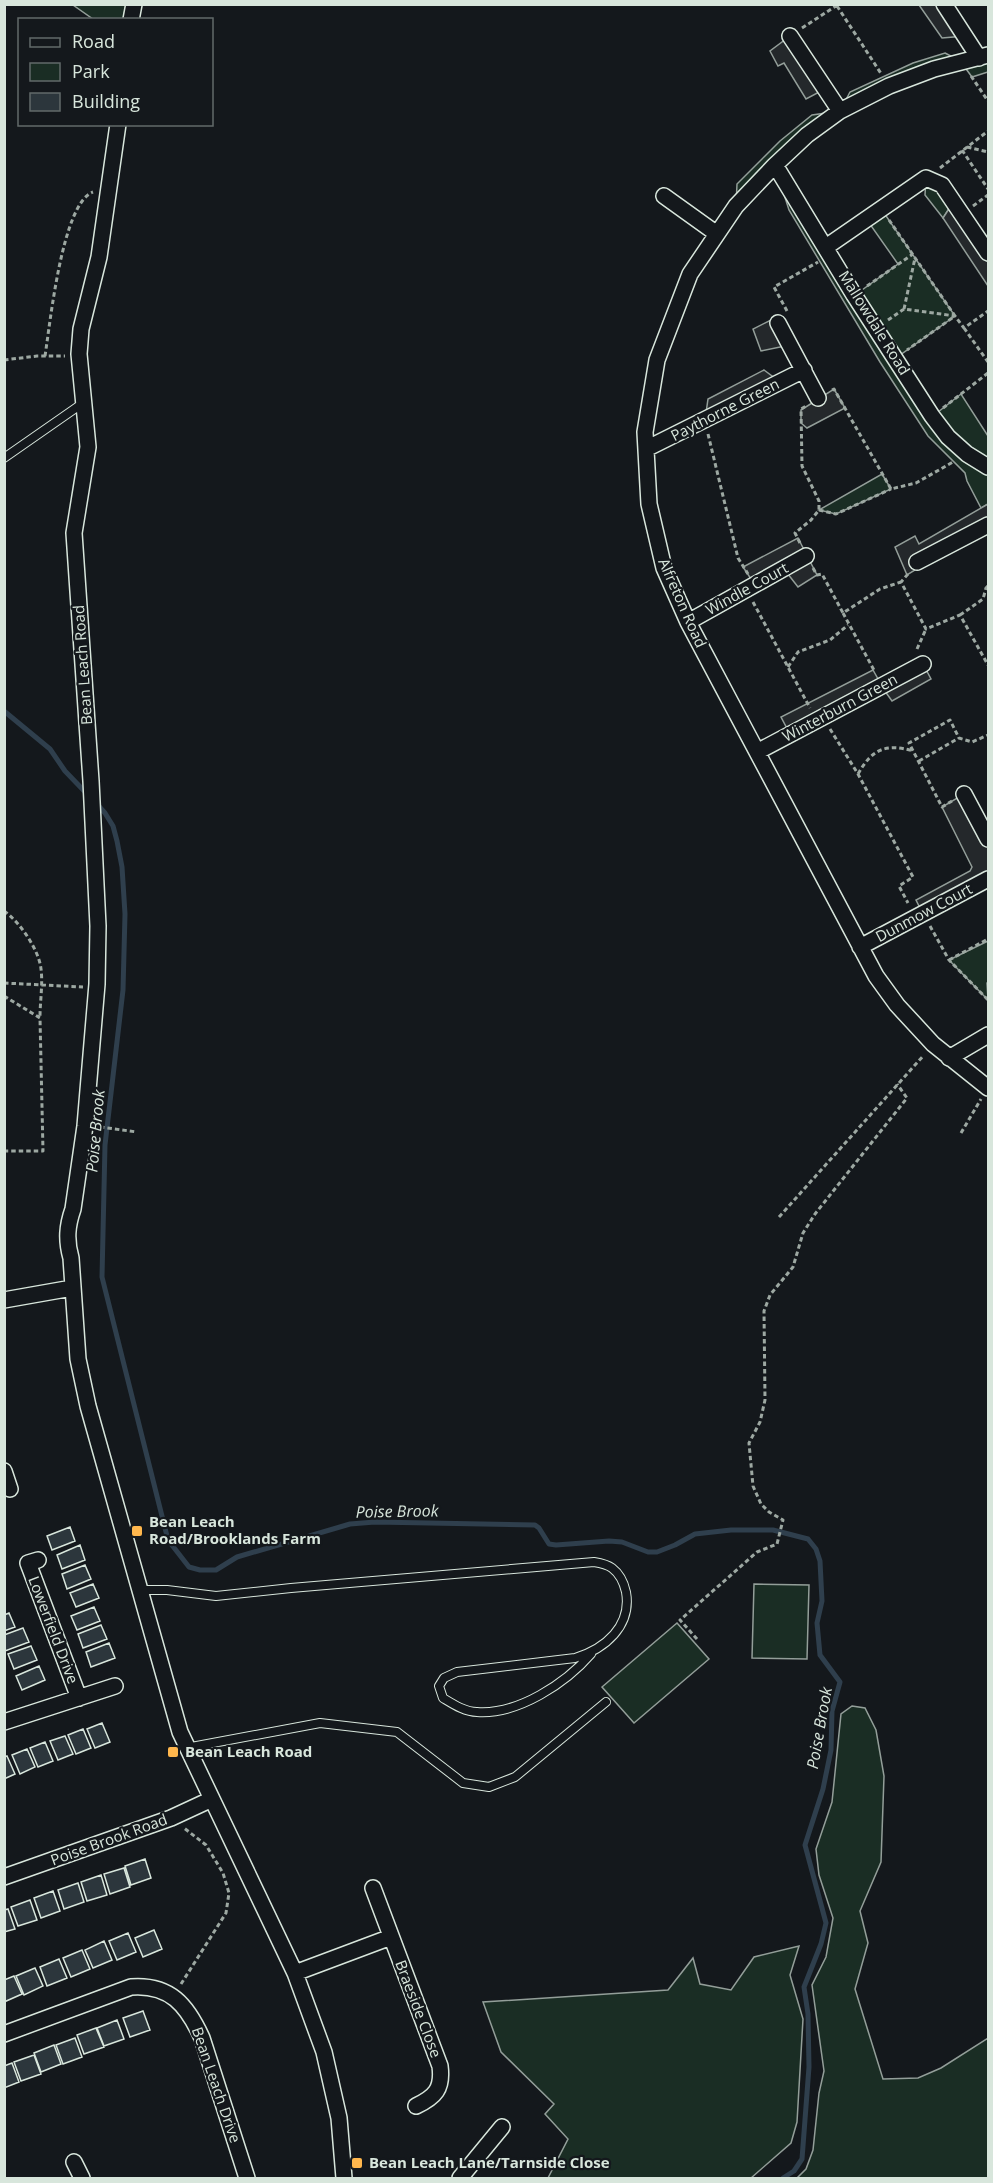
<svg xmlns="http://www.w3.org/2000/svg" width="993" height="2183" font-family="'Open Sans',sans-serif">
  <style>
    .green { fill: #1a2d24; stroke: #939e99; stroke-width: 1.5 }
    .parking { fill: #24282b; stroke: #939e99; stroke-width: 1.5 }
    .lines { fill: none; stroke-linecap: round; stroke-linejoin: round }
    .stream { stroke: #2f3f4d; stroke-width: 5 }
    .building { fill: #2c363c; stroke: #d8e6dc; stroke-width: 1.5 }
    .lane-casing { stroke: #d8e6dc; stroke-width: 10 }
    .street-casing { stroke: #d8e6dc; stroke-width: 18 }
    .path { stroke: #9da8a2; stroke-width: 3; stroke-dasharray: 4.5 3; stroke-linecap: butt }
    .lane { stroke: #14181c; stroke-width: 8 }
    .street { stroke: #14181c; stroke-width: 15 }
    .poi-dot { fill: #ffb74d; stroke: #14181c; stroke-width: 2 }
    .labels { text-anchor: middle; stroke-width: 4.5; stroke-linejoin: round; paint-order: stroke }
    .street-label { font-size: 15px; fill: #d8e6dc; stroke: #14181c }
    .poi-label { font-size: 15px; font-weight: bold; fill: #d8e6dc; stroke: #14181c; text-anchor: start }
    .water-label { font-size: 16px; font-style: italic; fill: #d8e6dc; stroke: #14181c }
  </style>
  <rect width="100%" height="100%" fill="#14181c"/>
  <path class="green" d="M73 5H126L123 20 93 19Z
    M945 53 962 62 988 55V72L972 77 961 62 889 86 775 165 855 295 898 264 867 220 882 210 955 316 896 358 933 416 961 394 988 436V504L981 508 967 481 965 473 928 436 880 362 789 210 775 166 736 206 737 184 780 141 812 115 840 111 850 92 913 63Z
    M926 178 954 201 943 218 925 195Z
    M882 474 891 489 836 514 819 510Z
    M988 941V982L987 983 988 1000 949 960Z
    M754 1584 809 1585 807 1659 752 1658Z
    M677 1623 709 1659 634 1723 602 1687Z
    M852 1706 865 1708 876 1730 884 1776 881 1862 860 1911 868 1943 855 1989 883 2079 918 2078 941 2068 988 2038V2178H797L806 2169 813 2150 819 2093 824 2071 812 1985 826 1957 833 1918 819 1875 816 1849 832 1802 841 1714Z
    M799 1946 790 1975 803 2019 797 2122 791 2143 751 2178H548L568 2139 545 2114 554 2104 501 2052 483 2002 668 1990 693 1958 700 1984 731 1990 754 1957Z"/>
  <path class="parking" d="M919 5H944L965 36 942 38Z
    M790 36 825 89 806 99 784 63 778 66 770 51Z
    M954 201 988 253V286L943 218Z
    M775 318 790 345 761 351 753 329Z
    M764 370 780 382 705 420 708 399Z
    M834 389 845 408 807 428 801 423V410Z
    M988 504V525L907 575 895 547 915 536 919 544Z
    M798 538 817 575 798 587 784 569 755 585 743 567Z
    M923 664 931 679 892 701 882 687 790 734 781 717 873 670 882 686Z
    M964 794 988 839V879L923 914 916 900 970 871 972 867 942 807Z"/>
  <g class="lines">
    <path class="stream" d="M4 711 50 749 65 771 89 796
      M95 802 105 813 113 826 117 841 122 867 125 914 123 990 105 1145 102 1277 168 1540 189 1567 200 1570H216L237 1557 350 1524 375 1522 535 1525 539 1528 549 1544 556 1545 609 1541 622 1542 648 1552H657L675 1545 695 1534 731 1530H773L808 1539 816 1549 820 1561 822 1601 817 1623 820 1655 840 1682 832 1711 831 1750 823 1789 805 1845 826 1923 821 1944 804 1987 808 2014 809 2067 802 2159 794 2171 783 2178"/>
  </g>
  <path class="building" d="M70 1527 75 1541 52 1550 47 1536Z
    M80 1545 85 1560 62 1569 57 1555Z
    M85 1565 91 1579 67 1589 62 1574Z
    M93 1584 99 1598 76 1607 70 1593Z
    M94 1607 100 1621 77 1630 71 1616Z
    M9 1613 15 1627 4 1631V1615Z
    M101 1625 107 1639 83 1648 78 1634Z
    M23 1628 29 1642 5 1651 4 1635Z
    M109 1643 115 1658 91 1667 86 1652Z
    M31 1646 37 1660 14 1669 8 1654Z
    M39 1666 45 1680 22 1690 16 1676Z
    M102 1723 110 1742 95 1748 87 1729Z
    M83 1729 91 1748 76 1754 68 1735Z
    M65 1736 73 1754 58 1760 50 1741Z
    M45 1742 53 1761 38 1767 30 1748Z
    M27 1749 35 1767 20 1774 12 1755Z
    M7 1756 15 1774 4 1779V1757Z
    M145 1859 151 1878 131 1885 125 1866Z
    M124 1868 130 1887 110 1894 104 1874Z
    M101 1875 107 1895 87 1901 81 1882Z
    M78 1883 84 1902 64 1909 58 1890Z
    M53 1891 60 1911 41 1918 34 1898Z
    M30 1900 37 1920 18 1926 11 1907Z
    M8 1909 15 1929 4 1932V1910Z
    M154 1930 162 1949 143 1957 135 1938Z
    M128 1933 136 1952 117 1960 109 1941Z
    M104 1941 112 1960 93 1968 85 1950Z
    M82 1950 90 1969 71 1977 63 1958Z
    M59 1959 67 1978 47 1986 40 1967Z
    M35 1968 43 1986 24 1995 16 1976Z
    M14 1976 22 1994 4 2002V1980Z
    M143 2011 150 2030 130 2037 123 2018Z
    M117 2020 124 2039 104 2046 97 2028Z
    M96 2028 104 2047 84 2054 77 2035Z
    M75 2038 82 2057 63 2064 56 2045Z
    M54 2045 61 2064 41 2072 34 2053Z
    M34 2055 41 2074 21 2081 14 2062Z
    M12 2063 19 2082 4 2088V2066Z"/>
  <g class="lines">
    <defs>
      <path id="lane" d="M4 458 83 403
        M139 1590H167L216 1596 291 1588 594 1562C600 1563 608 1565 612 1568 620 1574 624 1583 626 1592 632 1626 605 1649 575 1658L457 1672 444 1678 439 1686 443 1698C453 1704 465 1712 477 1712 518 1715 566 1683 591 1654
        M186 1748 320 1723 397 1732 463 1783 489 1787 515 1777 606 1702"/>
      <path id="street" d="M944 4 979 58
        M131 20 134 4
        M790 36 840 111
        M988 55 934 69 889 86 840 111 807 135 775 165 736 206 690 274 657 360 645 432 649 504 664 568 688 622 876 976 897 1005 933 1044 988 1088
        M118 124 99 257 81 329 79 354 88 447 74 533 91 781 98 926 97 984 85 1126 73 1209C67 1226 66 1240 71 1258L78 1359 88 1406 180 1732 295 1973 324 2052 339 2118 344 2178
        M775 165 854 295 932 416 948 437 967 454 988 467
        M664 196 717 234
        M826 247 926 178 942 185 988 253
        M778 323 818 398
        M646 449 804 370
        M917 562 988 525
        M688 622 806 556
        M757 752 923 664
        M964 794 988 839
        M860 947 988 879
        M949 1058 988 1035
        M4 1300 72 1288
        M4 1471 10 1489
        M38 1560 28 1563 79 1698
        M4 1722 115 1686
        M4 1877 171 1818 212 1799
        M373 1888 440 2066C443 2089 435 2097 416 2106
        M295 1973 391 1937
        M4 2034 131 1987C170 1984 187 2005 202 2038L247 2178
        M74 2162 82 2178
        M460 2178 502 2127"/>
    </defs>
    <use href="#lane" class="lane-casing"/>
    <use href="#street" class="street-casing"/>
    <path class="path" d="M837 6 882 75
      M802 28 839 4
      M971 76 988 101
      M967 147 988 152
      M962 150 988 189
      M940 168 988 131
      M973 206 988 195
      M889 220 955 316 907 350
      M867 286 913 254
      M904 309 915 258
      M787 311 774 287 818 262
      M888 320 904 309 955 316 964 328 988 311
      M964 328 988 362
      M45 356C50 325 62 203 93 192
      M4 360 37 356H65
      M832 390 834 389 891 489 916 483 953 462
      M943 408 988 373
      M708 434 738 558 748 574
      M819 510 836 514 891 489
      M800 543 795 533 811 520 819 510V501L802 466 801 409 806 406
      M813 568 817 575 822 574 843 613 880 589 901 582
      M908 574 901 582 926 629 960 615 988 665
      M753 602 810 708
      M843 613 875 672
      M960 615 983 599 986 588 988 586
      M917 649 926 629
      M788 667 798 652 830 640 848 625
      M830 729 858 774 913 877 899 886 908 903
      M919 761 959 738
      M858 774C872 749 886 743 913 751
      M952 801 942 807 909 743 950 720 959 738 972 742 988 735
      M4 911C20 922 39 950 41 969 43 985 40 1001 40 1017
      M930 926 949 960 988 1000
      M949 960 988 939
      M4 983 83 987
      M4 996 40 1018 43 1151H4
      M100 1127 137 1132
      M961 1133 981 1099
      M779 1217 924 1055
      M697 1639 680 1620 757 1552 777 1544 783 1520 769 1512 761 1504 753 1486 749 1443 760 1422 765 1400 764 1311 770 1295 793 1267 803 1233 815 1214 907 1098 897 1084
      M181 1984 226 1913 229 1893 223 1873 206 1845 184 1828"/>
    <use href="#lane" class="lane"/>
    <use href="#street" class="street"/>
  </g>
  <g class="poi-dot">
    <rect x="131" y="1525" width="12" height="12" rx="3"/>
    <rect x="167" y="1746" width="12" height="12" rx="3"/>
    <rect x="351" y="2157" width="12" height="12" rx="3"/>
  </g>
  <g class="labels">
    <g class="street-label">
      <text transform="translate(874 323) rotate(58)" y="5">Mallowdale Road</text>
      <text transform="translate(725 410) rotate(-27)" y="5">Paythorne Green</text>
      <text transform="translate(747 589) rotate(-29)" y="5">Windle Court</text>
      <text transform="translate(682 603) rotate(66)" y="5">Alfreton Road</text>
      <text transform="translate(83 665) rotate(-94)" y="5">Bean Leach Road</text>
      <text transform="translate(840 708) rotate(-28)" y="5">Winterburn Green</text>
      <text transform="translate(924 913) rotate(-28)" y="5">Dunmow Court</text>
      <text transform="translate(53 1630) rotate(69)" y="5">Lowerfield Drive</text>
      <text transform="translate(109 1840) rotate(-20)" y="5">Poise Brook Road</text>
      <text transform="translate(418 2009) rotate(69)" y="5">Braeside Close</text>
      <text transform="translate(216 2085) rotate(71)" y="5">Bean Leach Drive</text>
    </g>
    <g class="poi-label">
      <text x="149" y="1527">Bean Leach<tspan x="149" dy="17">Road/Brooklands Farm</tspan></text>
      <text x="185" y="1757">Bean Leach Road</text>
      <text x="369" y="2168">Bean Leach Lane/Tarnside Close</text>
    </g>
    <g class="water-label">
      <text transform="translate(95 1131) rotate(-85)" y="6">Poise Brook</text>
      <text transform="translate(397 1511) rotate(-1)" y="6">Poise Brook</text>
      <text transform="translate(819 1728) rotate(-80)" y="6">Poise Brook</text>
    </g>
  </g>
  <rect width="993" height="2183" fill="none" stroke="#d8e6dc" stroke-width="12"/>
  <rect x="18" y="18" width="195" height="108" fill="#14181c" stroke="#626a69" stroke-width="1.5"/>
  <rect x="30" y="38" width="30" height="9" fill="#14181c" stroke="#626a69" stroke-width="1.5"/>
  <text x="72" y="48" font-size="18" fill="#d8e6dc">Road</text>
  <rect x="30" y="63" width="30" height="18" fill="#1a2d24" stroke="#626a69" stroke-width="1.5"/>
  <text x="72" y="78" font-size="18" fill="#d8e6dc">Park</text>
  <rect x="30" y="93" width="30" height="18" fill="#2c363c" stroke="#626a69" stroke-width="1.5"/>
  <text x="72" y="108" font-size="18" fill="#d8e6dc">Building</text>
</svg>
